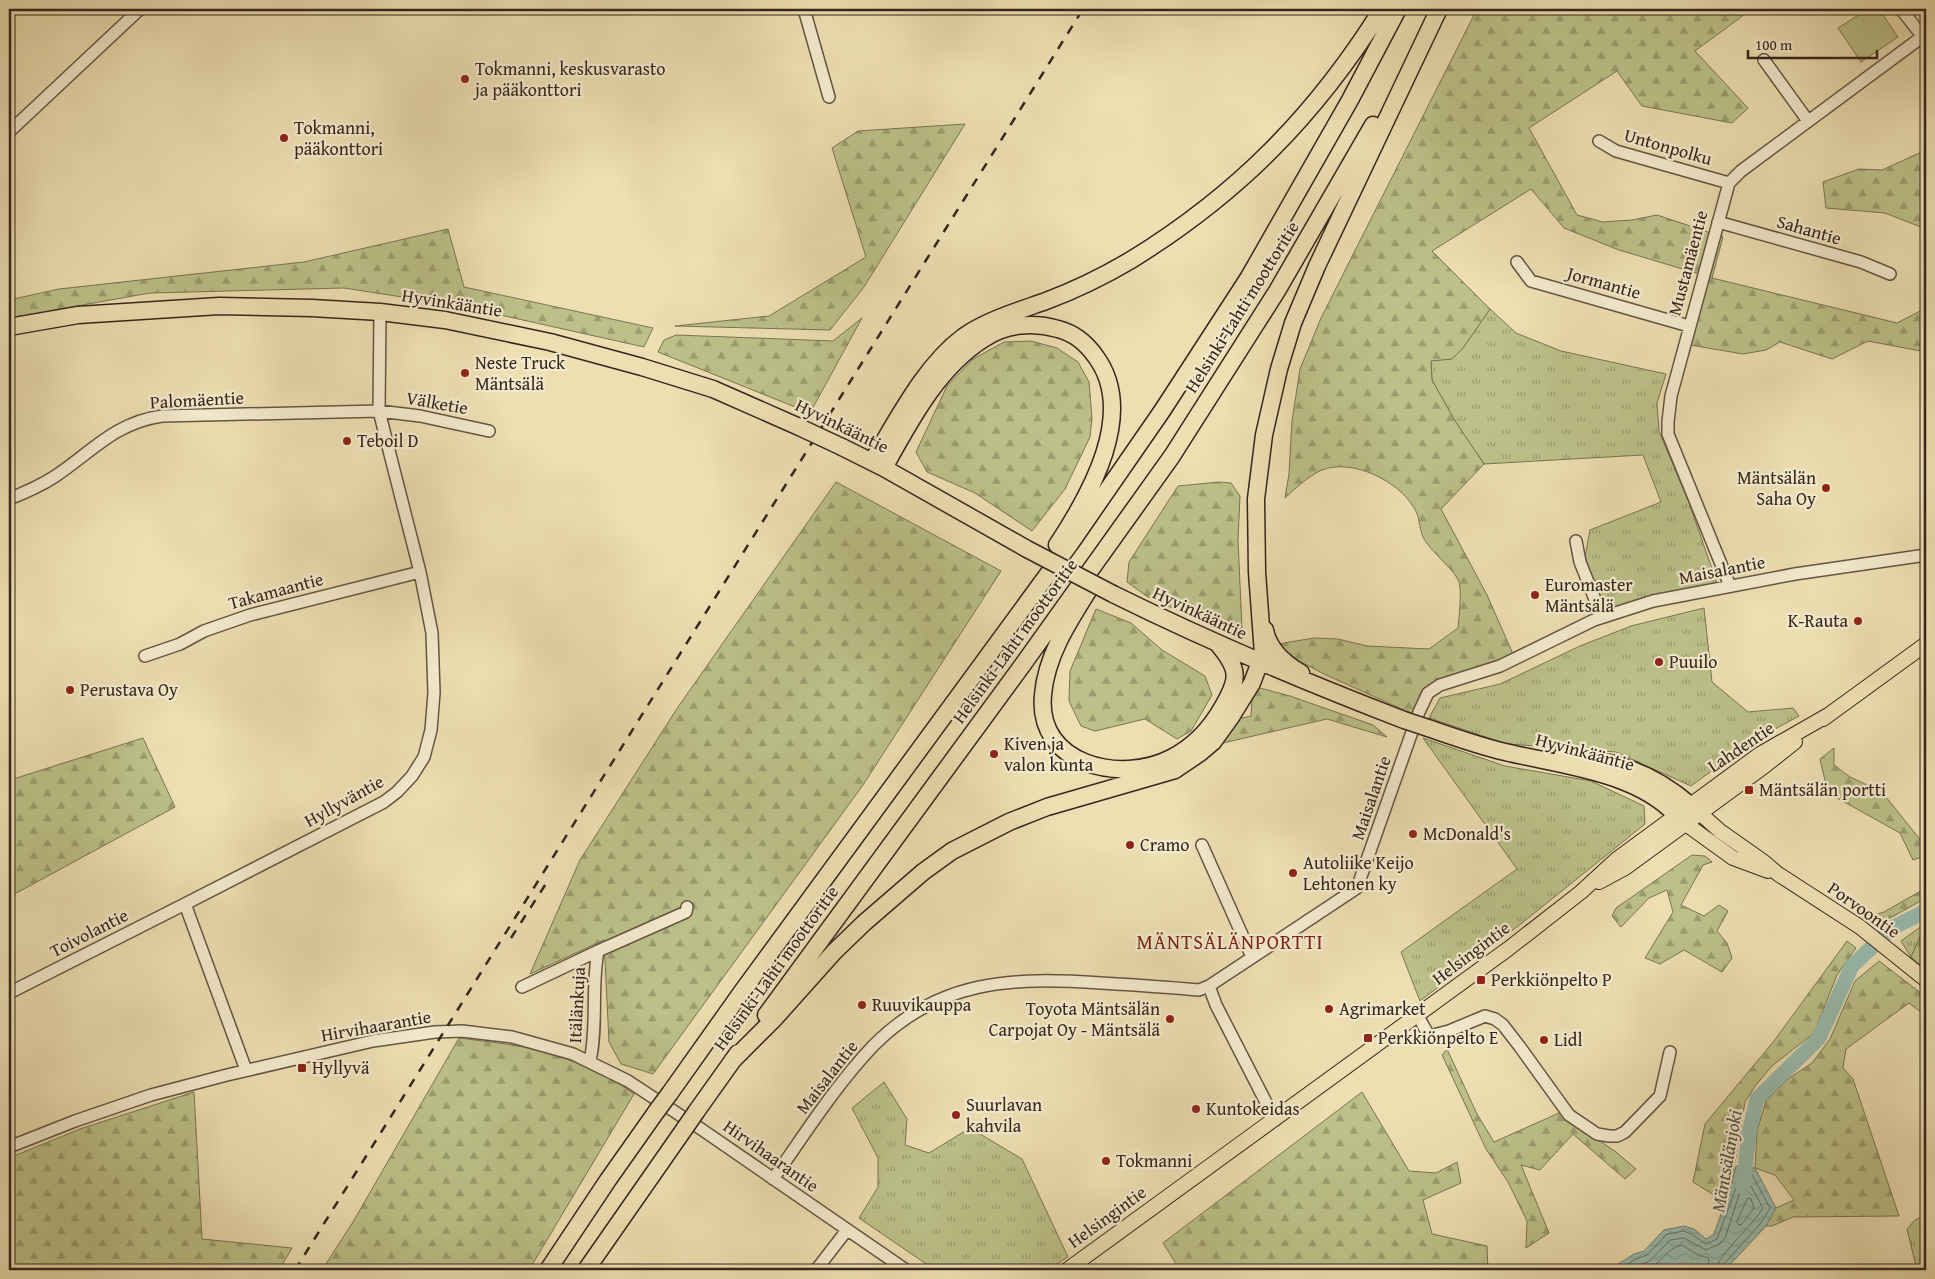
<svg xmlns="http://www.w3.org/2000/svg" width="1935" height="1279" font-family="'Gentium Book Plus',serif">
  <style>
    .grass { fill: url(#grass-tufts); stroke: #797352 }
    .forest { fill: url(#forest-firs); stroke: #797352 }
    .garden { fill: #bcc189; stroke: #797352 }
    .water { fill: url(#water-waves); stroke: #718074 }
    .lines { fill: none; stroke-linecap: round; stroke-linejoin: round }
    .shore { stroke: #687066; stroke-width: 1 }
    .river { stroke: #99bcaf; stroke-width: 15 }
    .minor-casing { stroke: #645442; stroke-width: 14 }
    .major-casing { stroke: #36251c; stroke-width: 16 }
    .highway-casing { stroke: #36251c; stroke-width: 19 }
    .minor { stroke: #f3eacd; stroke-width: 11 }
    .major { stroke: #eddfb2; stroke-width: 14 }
    .highway { stroke: #eddfb2; stroke-width: 16 }
    .rail { stroke: #36251c; stroke-width: 2.5; stroke-dasharray: 9 9; stroke-linecap: butt }
    .highway-bridge-casing { stroke: #36251c; stroke-width: 19; stroke-linecap: butt }
    .highway-bridge { stroke: #eddfb2; stroke-width: 16 }
    .poi-dot { fill: #8f2418; stroke: #f3eacd; stroke-width: 2 }
    .labels { text-anchor: middle; stroke-width: 4.5; stroke-linejoin: round; paint-order: stroke }
    .poi-label { font-size: 18px; fill: #36251c; stroke: #f3eacd; text-anchor: start }
    .street-label { font-size: 18px; fill: #36251c; stroke: #f3eacd }
    .water-label { font-size: 19px; font-style: italic; fill: #545248; stroke: #f3eacd }
    .quarter-label { font-size: 20px; letter-spacing: 1px; fill: #7a1f14; stroke: #f3eacd }
  </style>
  <defs>
    <pattern id="grass-tufts" width="24" height="20" patternUnits="userSpaceOnUse" patternTransform="scale(1.25)"><rect width="24" height="20" fill="#bcc189"/><path d="M3 7l-1-3M5 7V3M7 7l1-3M15 17l-1-3M17 17v-4M19 17l1-3" fill="none" stroke="#9a9d6f"/></pattern>
    <pattern id="forest-firs" width="22" height="20" patternUnits="userSpaceOnUse" patternTransform="scale(1.25)"><rect width="22" height="20" fill="#bcc189"/><path d="M5 1l3.5 6h-7zM16 11l3.5 6h-7z" fill="#9a9d6f"/></pattern>
    <pattern id="water-waves" width="16" height="10" patternUnits="userSpaceOnUse" patternTransform="scale(1.25)"><rect width="16" height="10" fill="#99bcaf"/><path d="M0 5q4-4 8 0t8 0" fill="none" stroke="#84a196"/></pattern>
  </defs>
  <rect width="100%" height="100%" fill="#eddfb2"/>
  <filter id="stains"><feTurbulence type="fractalNoise" baseFrequency=".004" numOctaves="4"/><feColorMatrix values="0 0 0 0 .2 0 0 0 0 .09 0 0 0 0 .02 0 0 0 .5 -.17"/></filter>
  <radialGradient id="worn" r=".72"><stop offset=".6" stop-color="#630" stop-opacity="0"/><stop offset="1" stop-color="#630" stop-opacity=".3"/></radialGradient>
  <path class="grass" d="M1490 309 1516 333 1561 351 1666 374 1657 403 1659 431 1689 503 1717 583 1605 609 1585 557 1590 530 1661 502 1643 455 1484 464 1455 421 1432 380 1431 360 1452 359 1463 348Z
    M1704 608 1712 682 1748 712 1793 708 1799 716 1751 742 1691 786 1616 752 1507 744 1429 718 1440 698 1500 684 1580 646 1631 626Z
    M1423 738 1505 766 1591 781 1644 806 1645 824 1522 923 1420 1001 1401 952 1517 869Z
    M1926 923V924L1911 957 1901 941Z
    M884 1082 907 1119 905 1145 929 1153 970 1128 1022 1159 1068 1257 1047 1270H935L859 1218 878 1187V1158L852 1108Z
    M1926 1214V1270H1917L1907 1229 1915 1220Z"/>
  <path class="forest" d="M1477 9H1752L1695 51 1748 108 1732 123 1642 106 1617 71 1529 128 1577 215 1603 222 1632 220 1657 215 1723 237 1712 278 1897 323 1926 308V352L1868 341 1832 359 1780 342 1766 350 1743 354 1690 345 1706 276 1619 250 1564 228 1531 189 1432 251 1490 309 1463 348 1452 359 1431 361 1432 380 1455 421 1484 464 1441 509 1487 595 1513 654 1480 668 1439 681 1413 714 1326 675 1299 661 1278 644 1314 638 1338 639 1367 646 1429 649 1458 628C1459 617 1462 592 1459 582 1455 570 1429 550 1423 537 1419 528 1420 516 1414 508 1399 481 1352 458 1322 470 1308 476 1296 488 1285 498L1289 474 1292 421 1300 369 1321 318Z
    M965 124 864 287 830 330 675 326 769 316 866 257 832 148 858 131Z
    M1926 150V229L1885 213 1826 208 1823 182 1859 169 1882 170Z
    M448 229 464 287 653 328 644 347 460 306 344 288 150 293 9 318V300L59 289 304 262Z
    M862 318 810 413 658 352 664 340 676 335 833 341Z
    M1031 341 1057 348 1078 362 1089 382 1092 418 1090 437 1065 489 1032 531 975 493 927 472 916 452 947 386 973 359 1004 342Z
    M836 482 1001 571 863 785 653 1074 621 1064 609 1042 604 940 530 974 580 860 678 707Z
    M1219 482 1231 483 1240 496 1238 540 1242 628 1226 632 1148 597 1127 582 1129 562 1178 486Z
    M1096 609 1131 623 1162 650 1205 676 1212 695 1191 731 1177 739 1145 719 1095 731 1081 726 1069 701 1070 671Z
    M1260 688 1290 696 1373 725 1387 737 1327 719 1223 743 1238 719 1251 716 1252 696Z
    M143 738 175 807 9 897V777L10 780Z
    M1834 748V765L1850 777 1882 792 1926 847C1926 856 1920 858 1913 860L1900 833 1828 793 1820 759Z
    M1692 855 1705 856 1712 862 1703 865 1681 905 1704 916 1719 905 1728 911 1717 931 1727 943 1732 958 1722 972 1684 950 1660 964 1645 958 1673 912 1667 890 1649 898 1621 927 1612 916 1616 908Z
    M1926 888V898L1881 923 1871 916 1884 912Z
    M1926 924V970L1911 957Z
    M1847 941 1856 948 1837 975 1814 1033 1772 1066 1756 1085 1745 1102 1731 1186 1714 1195 1693 1182 1705 1124 1774 1041Z
    M1879 961 1926 997V1016L1909 1003 1846 1049 1843 1068 1853 1079 1899 1216 1793 1217 1772 1226H1766L1776 1208 1794 1200 1775 1175 1755 1168 1757 1131 1766 1101 1788 1079 1812 1063 1830 1039 1855 981Z
    M459 1038C481 1041 503 1043 524 1047 562 1055 603 1071 634 1094L529 1270H322L353 1222Z
    M1447 1049 1477 1114 1494 1142 1559 1113 1616 1152 1636 1169 1625 1179 1573 1134 1540 1170 1521 1165 1549 1233 1526 1248 1527 1221 1508 1182 1486 1149 1442 1055Z
    M194 1092 202 1239 292 1248 279 1270H9V1158L80 1129Z
    M1362 1092 1409 1171 1436 1173 1457 1162 1461 1183 1423 1200 1432 1234 1487 1246 1488 1270H1180L1163 1243Z"/>
  <path class="garden" d="M1868 9H1879L1898 37 1861 62 1838 28Z"/>
  <path class="water" d="M1736 1166 1755 1168 1776 1208 1766 1226 1725 1270H1609L1634 1254 1644 1251 1664 1230 1684 1226 1694 1229 1706 1239 1714 1234 1731 1186Z"/>
  <g class="lines">
    <path class="shore" d="M1748 1198 1751 1199 1754 1208 1742 1224 1739 1225 1737 1222Z
      M1618 1270 1636 1259 1647 1255 1667 1234 1684 1231 1691 1234 1706 1244 1717 1239 1736 1188 1739 1173H1751L1770 1208 1761 1223 1723 1265 1722 1270
      M1630 1270 1651 1260 1670 1240 1684 1238 1706 1250 1719 1244 1725 1238 1744 1180 1747 1179 1763 1208C1754 1224 1716 1257 1716 1270
      M1646 1270C1661 1265 1666 1248 1682 1245L1698 1255 1709 1258 1708 1270"/>
    <path class="river" d="M1743 1187 1749 1133 1757 1099 1819 1038 1852 966 1892 928 1926 911"/>
    <defs>
      <path id="minor" d="M804 9 829 97
        M1901 9 1926 41
        M1764 60 1808 121
        M9 132 140 9
        M1599 141 1616 151 1729 183
        M1718 222 1861 262 1890 274
        M1517 262 1531 281 1689 326
        M9 499C24 493 40 486 54 477 92 452 114 423 162 416L379 411 420 416 489 431
        M1576 541 1580 562 1602 617
        M1730 586 1668 434V422L1671 396 1729 183 1741 171 1926 34
        M145 656 180 644 204 631 250 615 420 572
        M1202 845 1252 957
        M1209 986 1216 1005 1275 1120
        M522 987 598 951
        M9 993 185 904
        M1418 1016 1429 1036 1449 1031 1485 1016 1495 1019 1503 1025 1520 1047 1569 1115 1597 1134 1609 1136H1617L1625 1132 1660 1096 1670 1052
        M590 1061C598 1025 591 988 598 951L686 912 687 907
        M246 1070 185 904 384 802 397 792 412 776 424 757 431 730 434 693 432 633 420 572 379 411 380 312
        M9 1147 75 1121 151 1095 227 1075 373 1041 435 1032 462 1031 512 1037 573 1054 628 1081 701 1129 906 1270
        M773 1179C805 1134 835 1086 873 1046 939 979 1013 977 1101 983 1134 985 1166 987 1199 990L1209 986 1357 888 1419 712 1428 693 1440 685 1500 666 1594 620 1653 601 1795 574 1926 555
        M816 1270 847 1230"/>
      <path id="major" d="M1823 719 1926 644
        M1694 808 1720 831 1764 862 1778 874 1860 927 1926 980
        M1679 819 1733 858 1768 871
        M1599 882 1625 868 1766 765 1795 742
        M1067 1270 1508 949 1581 892 1617 859 1760 754 1830 714"/>
      <path id="highway" d="M9 327 78 315 219 306 312 308 380 312 445 320 550 342 642 367 713 389 797 426
        M842 447 884 468 1027 549
        M872 461C897 421 924 366 963 337 987 320 1018 311 1046 301 1075 290 1104 276 1131 260 1238 194 1315 116 1382 9
        M884 468C910 421 938 367 985 338 1006 324 1034 322 1058 329 1074 333 1087 344 1096 357 1137 413 1090 495 1057 545
        M1090 588C1069 621 1046 656 1043 695 1036 765 1121 784 1171 758 1193 747 1210 729 1222 708 1239 679 1240 670 1218 644
        M1113 594C1208 641 1305 682 1404 720
        M1265 630C1269 650 1284 663 1301 673
        M1428 728C1454 737 1479 746 1505 752 1560 765 1636 772 1676 815
        M1562 756C1612 759 1652 772 1690 805
        M766 1015 1024 663 1172 456 1277 291 1373 125
        M732 1061 775 1018 834 952 864 923 923 872 952 851 1009 822 1047 807 1175 770 1200 753 1213 742 1231 717 1252 683 1263 654 1257 572 1256 499 1264 435 1279 369 1293 323 1317 266 1439 9
        M670 1093 741 993 1070 544 1162 411 1249 277 1350 100 1398 9
        M696 1112 738 1053
        M548 1270 608 1180 656 1112
        M586 1270 685 1128"/>
    </defs>
    <use href="#minor" class="minor-casing"/>
    <use href="#major" class="major-casing"/>
    <use href="#highway" class="highway-casing"/>
    <use href="#minor" class="minor"/>
    <use href="#major" class="major"/>
    <use href="#highway" class="highway"/>
    <path class="rail" d="M511 938 549 879
      M295 1270 1083 9"/>
    <defs>
      <path id="highway-bridge" d="M797 426 842 447
        M1027 549 1113 594
        M1404 720 1428 728
        M656 1112 670 1093
        M685 1128 696 1112"/>
    </defs>
    <use href="#highway-bridge" class="highway-bridge-casing"/>
    <use href="#highway-bridge" class="highway-bridge"/>
  </g>
  <g class="poi-dot">
    <circle cx="465" cy="79" r="5"/>
    <circle cx="284" cy="138" r="5"/>
    <circle cx="465" cy="373" r="5"/>
    <circle cx="347" cy="441" r="5"/>
    <circle cx="1826" cy="488" r="5"/>
    <circle cx="1535" cy="595" r="5"/>
    <circle cx="1858" cy="621" r="5"/>
    <circle cx="1659" cy="662" r="5"/>
    <circle cx="70" cy="690" r="5"/>
    <circle cx="994" cy="754" r="5"/>
    <rect x="1744" y="785" width="10" height="10" rx="2.5"/>
    <circle cx="1413" cy="834" r="5"/>
    <circle cx="1130" cy="845" r="5"/>
    <circle cx="1293" cy="873" r="5"/>
    <rect x="1476" y="975" width="10" height="10" rx="2.5"/>
    <circle cx="862" cy="1005" r="5"/>
    <circle cx="1329" cy="1009" r="5"/>
    <circle cx="1170" cy="1019" r="5"/>
    <rect x="1363" y="1033" width="10" height="10" rx="2.5"/>
    <circle cx="1544" cy="1040" r="5"/>
    <rect x="297" y="1063" width="10" height="10" rx="2.5"/>
    <circle cx="1196" cy="1109" r="5"/>
    <circle cx="956" cy="1115" r="5"/>
    <circle cx="1106" cy="1161" r="5"/>
  </g>
  <g class="labels">
    <g class="poi-label">
      <text x="475" y="75">Tokmanni, keskusvarasto<tspan x="475" dy="21">ja pääkonttori</tspan></text>
      <text x="294" y="134">Tokmanni,<tspan x="294" dy="21">pääkonttori</tspan></text>
      <text x="475" y="369">Neste Truck<tspan x="475" dy="21">Mäntsälä</tspan></text>
      <text x="357" y="447">Teboil D</text>
      <text x="1816" y="484" text-anchor="end">Mäntsälän<tspan x="1816" dy="21">Saha Oy</tspan></text>
      <text x="1545" y="591">Euromaster<tspan x="1545" dy="21">Mäntsälä</tspan></text>
      <text x="1848" y="627" text-anchor="end">K-Rauta</text>
      <text x="1669" y="668">Puuilo</text>
      <text x="80" y="696">Perustava Oy</text>
      <text x="1004" y="750">Kiven ja<tspan x="1004" dy="21">valon kunta</tspan></text>
      <text x="1759" y="796">Mäntsälän portti</text>
      <text x="1423" y="840">McDonald's</text>
      <text x="1140" y="851">Cramo</text>
      <text x="1303" y="869">Autoliike Keijo<tspan x="1303" dy="21">Lehtonen ky</tspan></text>
      <text x="1491" y="986">Perkkiönpelto P</text>
      <text x="872" y="1011">Ruuvikauppa</text>
      <text x="1160" y="1015" text-anchor="end">Toyota Mäntsälän<tspan x="1160" dy="21">Carpojat Oy - Mäntsälä</tspan></text>
      <text x="1339" y="1015">Agrimarket</text>
      <text x="1378" y="1044">Perkkiönpelto E</text>
      <text x="1554" y="1046">Lidl</text>
      <text x="312" y="1074">Hyllyvä</text>
      <text x="966" y="1111">Suurlavan<tspan x="966" dy="21">kahvila</tspan></text>
      <text x="1206" y="1115">Kuntokeidas</text>
      <text x="1116" y="1167">Tokmanni</text>
    </g>
    <g class="street-label">
      <text transform="translate(1668 147) rotate(16)" y="6">Untonpolku</text>
      <text transform="translate(1809 230) rotate(16)" y="6">Sahantie</text>
      <text transform="translate(1688 263) rotate(-75)" y="6">Mustamäentie</text>
      <text transform="translate(1604 283) rotate(16)" y="6">Jormantie</text>
      <text transform="translate(452 303) rotate(9)" y="6">Hyvinkääntie</text>
      <text transform="translate(1242 307) rotate(-58)" y="6">Helsinki-Lahti moottoritie</text>
      <text transform="translate(197 400) rotate(-3)" y="6">Palomäentie</text>
      <text transform="translate(437 403) rotate(10)" y="6">Välketie</text>
      <text transform="translate(842 426) rotate(26)" y="6">Hyvinkääntie</text>
      <text transform="translate(1722 570) rotate(-11)" y="6">Maisalantie</text>
      <text transform="translate(276 591) rotate(-15)" y="6">Takamaantie</text>
      <text transform="translate(1200 613) rotate(25)" y="6">Hyvinkääntie</text>
      <text transform="translate(1015 641) rotate(-54)" y="6">Helsinki-Lahti moottoritie</text>
      <text transform="translate(1741 747) rotate(-34)" y="6">Lahdentie</text>
      <text transform="translate(1585 752) rotate(15)" y="6">Hyvinkääntie</text>
      <text transform="translate(1371 798) rotate(-71)" y="6">Maisalantie</text>
      <text transform="translate(344 801) rotate(-29)" y="6">Hyllyväntie</text>
      <text transform="translate(1864 910) rotate(35)" y="6">Porvoontie</text>
      <text transform="translate(89 933) rotate(-27)" y="6">Toivolantie</text>
      <text transform="translate(1471 953) rotate(-37)" y="6">Helsingintie</text>
      <text transform="translate(776 968) rotate(-54)" y="6">Helsinki-Lahti moottoritie</text>
      <text transform="translate(577 1005) rotate(-87)" y="6">Itälänkuja</text>
      <text transform="translate(376 1026) rotate(-10)" y="6">Hirvihaarantie</text>
      <text transform="translate(827 1077) rotate(-52)" y="6">Maisalantie</text>
      <text transform="translate(771 1156) rotate(35)" y="6">Hirvihaarantie</text>
      <text transform="translate(1107 1217) rotate(-36)" y="6">Helsingintie</text>
    </g>
    <g class="water-label">
      <text transform="translate(1726 1161) rotate(-80)" y="7">Mäntsälänjoki</text>
    </g>
    <g class="quarter-label">
      <text x="1230" y="949">MÄNTSÄLÄNPORTTI</text>
    </g>
  </g>
  <rect width="1935" height="1279" fill="none" stroke="#eddfb2" stroke-width="30"/>
  <rect x="10" y="10" width="1915" height="1259" fill="none" stroke="#36251c" stroke-width="2.5"/>
  <rect x="15" y="15" width="1905" height="1249" fill="none" stroke="#36251c"/>
  <path d="M1748 50v8h129v-8" fill="none" stroke="#36251c" stroke-width="2.5"/>
  <text x="1755" y="50" font-size="15" fill="#36251c" stroke="#f3eacd" stroke-width="4" paint-order="stroke">100 m</text>
  <rect width="100%" height="100%" filter="url(#stains)"/>
  <rect width="100%" height="100%" fill="url(#worn)"/>
</svg>
